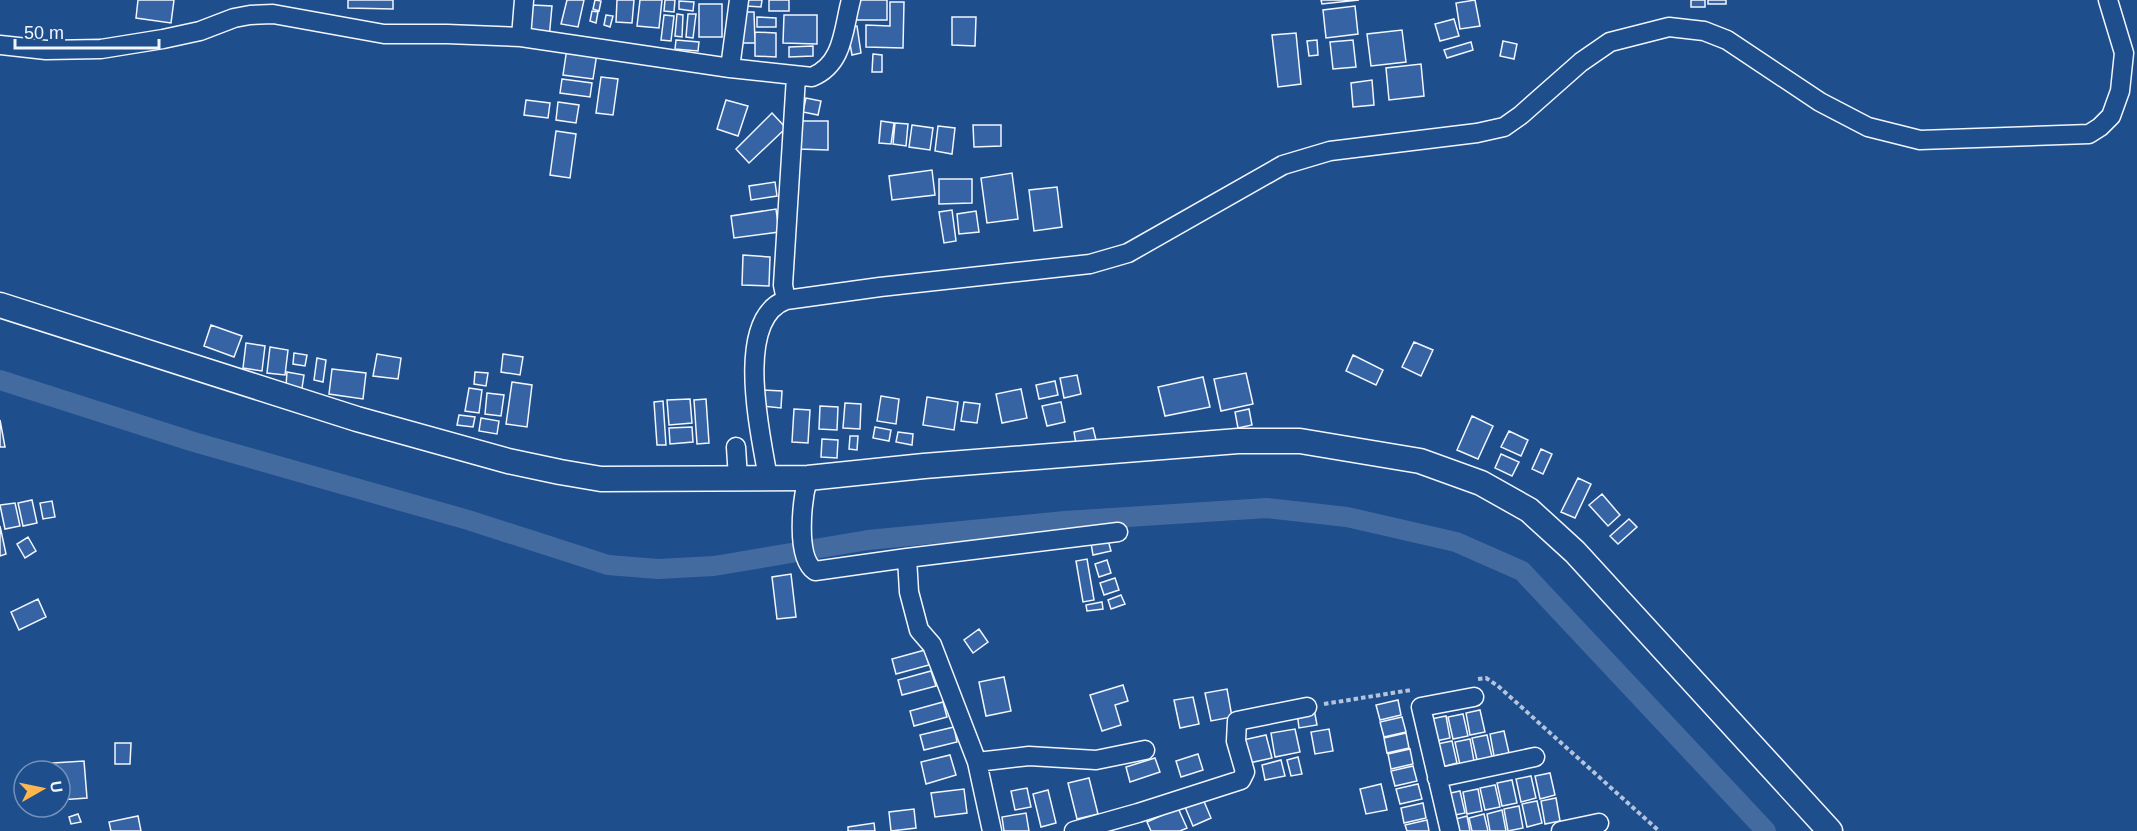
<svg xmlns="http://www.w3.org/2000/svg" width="2137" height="831" font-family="Helvetica,sans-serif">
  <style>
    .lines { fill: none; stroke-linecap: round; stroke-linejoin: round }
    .canal { stroke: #446ba0; stroke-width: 20 }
    .building { fill: #3563a3; stroke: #f2f6ff; stroke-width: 1.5 }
    .street-casing { stroke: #f2f6ff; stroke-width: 21 }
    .secondary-casing { stroke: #f2f6ff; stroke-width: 27 }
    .path { stroke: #b3c4dc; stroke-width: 4; stroke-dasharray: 4.5 3; stroke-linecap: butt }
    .street { stroke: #1f4e8c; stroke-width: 18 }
    .secondary { stroke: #1f4e8c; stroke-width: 24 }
  </style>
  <rect width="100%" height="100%" fill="#1f4e8c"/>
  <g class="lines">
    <path class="canal" d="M0 380 194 442 468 520 608 565 658 569 714 566 868 540 1065 521 1267 508 1347 517 1456 542 1522 571 1766 831"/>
  </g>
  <path class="building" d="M138 0H174L171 23 136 18Z
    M348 0H393V9L348 8Z
    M567 0H584L578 27 561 24Z
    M595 0 601 1 599 11 593 9Z
    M617 0H634L632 23 616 22Z
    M640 0H662L659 28 637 26Z
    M665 0H675L674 12 664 11Z
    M746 0H762L761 7 746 6Z
    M769 0H789V11H769Z
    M853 0H887V20H853Z
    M1321 0H1359L1322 4Z
    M1475 0 1480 26 1460 29 1456 3Z
    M1691 0H1705V7H1691Z
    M1708 0H1726V4H1708Z
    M679 1 694 2 693 11 679 9Z
    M890 2H904L903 48 866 47V25L890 26Z
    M699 4H722V37H699Z
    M532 5 552 6 549 39 530 37Z
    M1355 6 1358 34 1326 38 1323 10Z
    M592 11 598 12 596 23 590 21Z
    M739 12H754L755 43H740Z
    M677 14 683 15 682 37 675 36Z
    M688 14H696L693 38 686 37Z
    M606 15 613 16 610 27 604 25Z
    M664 15 674 16 671 41 661 40Z
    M784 15H817V44L783 43Z
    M757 17 776 18V27H757Z
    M952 17H976L975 46 952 45Z
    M1454 19 1459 36 1440 41 1435 24Z
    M857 26 861 53 852 55 847 27Z
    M1402 30 1406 62 1371 66 1367 34Z
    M755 32 776 33V57L755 56Z
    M1296 33 1301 84 1278 87 1272 35Z
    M676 40 699 42 698 51 675 49Z
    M1317 40 1318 55 1309 56 1307 41Z
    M1353 40 1356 67 1333 69 1330 42Z
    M1503 41 1517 44 1514 59 1500 56Z
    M1471 42 1473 50 1447 58 1444 50Z
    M813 46V56L789 57V47Z
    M567 48 597 53 593 79 563 75Z
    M873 54 882 55V72H872Z
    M1421 64 1424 96 1389 100 1386 68Z
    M601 77 618 79 613 115 596 113Z
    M562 79 592 83 590 97 560 93Z
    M1372 80 1374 105 1353 107 1351 83Z
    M806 98 821 101 818 115 803 112Z
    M526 100 550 103 548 118 524 115Z
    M726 100 748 106 738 136 717 129Z
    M558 102 579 105 576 123 556 120Z
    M772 113 786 128 749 163 736 149Z
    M798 121H828V150L798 149Z
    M881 121 894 123 891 144 879 143Z
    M895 123 908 124 906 146 893 144Z
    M912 125 933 128 930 150 909 147Z
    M973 125H1001V146L974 147Z
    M938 126 955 128 952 154 935 151Z
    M556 131 576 134 570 178 550 175Z
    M932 170 935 195 892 200 889 176Z
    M1012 173 1018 219 987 223 981 178Z
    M939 179H972V203L939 204Z
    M775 182 777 196 751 200 749 186Z
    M1057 187 1062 227 1034 231 1029 190Z
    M776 209 779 232 734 238 731 216Z
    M952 210 956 241 944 243 939 212Z
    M976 211 979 232 959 234 957 214Z
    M743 255 770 257 769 286 742 285Z
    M211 325 242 336 234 357 204 346Z
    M1414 342 1433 350 1421 376 1402 367Z
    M246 343 265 346 262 371 243 368Z
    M270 347 288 350 285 375 267 373Z
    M294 353 307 355 305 366 293 364Z
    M377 354 401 358 398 379 373 376Z
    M503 354 523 357 520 375 501 372Z
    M1353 355 1383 370 1376 385 1346 371Z
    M317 358 326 360 323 382 314 380Z
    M332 369 366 373 363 399 329 394Z
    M287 372 304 375 302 388 286 386Z
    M475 372 488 373 486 386 474 384Z
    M1246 373 1253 404 1221 411 1214 379Z
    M1077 375 1081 394 1064 398 1060 378Z
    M1203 377 1210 407 1165 416 1158 387Z
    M1055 381 1058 395 1039 399 1036 385Z
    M512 382 532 385 527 427 506 424Z
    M469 388 482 390 479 413 465 411Z
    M1021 389 1027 418 1002 423 996 394Z
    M763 390 782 391 781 408 762 406Z
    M487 393 504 395 501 416 485 414Z
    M881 396 899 399 896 424 877 421Z
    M927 397 958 402 954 430 923 425Z
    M690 399 692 423 669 425 667 400Z
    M706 399 709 443 697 444 694 400Z
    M663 401 666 445H657L654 402Z
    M964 402 980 404 977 423 961 421Z
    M1061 402 1065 422 1047 426 1042 406Z
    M845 403 861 404 860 429 843 428Z
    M820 406 838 407 837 430 819 429Z
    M794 409 810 410 808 443 792 442Z
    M1249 409 1252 425 1238 428 1235 412Z
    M459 415 475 417 473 427 457 425Z
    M1472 416 1493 426 1478 459 1457 450Z
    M481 418 499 421 497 434 479 431Z
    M0 420 5 447H0Z
    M692 427 693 442 670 444 669 428Z
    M875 427 891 430 889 441 873 438Z
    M1093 428 1096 440 1076 444 1074 432Z
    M1509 431 1528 440 1521 456 1501 447Z
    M898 432 913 434 912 445 896 442Z
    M850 436H858L857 450 849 449Z
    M822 439 838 440 837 458 821 457Z
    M1541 449 1552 454 1543 474 1532 469Z
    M1501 454 1519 462 1512 476 1495 468Z
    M1578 478 1591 484 1575 518 1561 512Z
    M1602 494 1620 515 1608 526 1589 505Z
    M32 500 37 523 23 526 18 503Z
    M52 501 55 517 43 519 40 503Z
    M15 503 20 526 5 529 0 505Z
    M1629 519 1637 527 1618 544 1610 536Z
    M0 526 6 554 0 556Z
    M28 537 36 551 25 558 17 544Z
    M1108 540 1111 551 1093 555 1091 543Z
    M1087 559 1094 600 1083 602 1076 561Z
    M1107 560 1111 573 1099 577 1095 564Z
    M791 574 796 617 777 619 772 577Z
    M1115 578 1119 590 1104 595 1100 583Z
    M1121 595 1125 604 1111 609 1108 600Z
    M38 599 46 617 19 630 11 612Z
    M1102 602 1103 609 1087 611 1086 605Z
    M979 629 988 642 973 653 964 640Z
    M925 650 929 665 896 674 892 659Z
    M931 671 936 686 902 695 898 680Z
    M1004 677 1011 711 986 716 979 682Z
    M1123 685 1128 701 1115 705 1121 725 1102 731 1090 695Z
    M1227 689 1232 717 1211 721 1205 693Z
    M1193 697 1199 724 1180 728 1174 700Z
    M1398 700 1401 715 1380 720 1376 705Z
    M943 702 947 717 914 726 910 711Z
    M1314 709 1317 725 1299 728 1297 712Z
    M1480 710 1485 732 1470 735 1466 713Z
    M1463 714 1468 736 1453 739 1448 717Z
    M1446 716 1450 738 1436 741 1431 719Z
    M1402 717 1406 732 1384 737 1380 722Z
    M954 727 957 742 924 750 920 735Z
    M1295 729 1300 752 1275 757 1271 733Z
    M1329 729 1333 751 1315 754 1311 732Z
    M1504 731 1509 753 1494 756 1490 734Z
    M1406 733 1409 748 1387 753 1384 738Z
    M1266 735 1272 758 1249 763 1243 740Z
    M1487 735 1492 757 1477 760 1472 738Z
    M1470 739 1474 761 1460 765 1455 742Z
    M1452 741 1457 763 1442 767 1437 744Z
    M115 743H131L130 764H115Z
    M1410 749 1413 764 1391 769 1388 754Z
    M1198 754 1203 770 1181 777 1176 761Z
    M950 755 956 775 926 784 921 762Z
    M1298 757 1302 774 1291 776 1287 760Z
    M1155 758 1160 772 1130 782 1126 767Z
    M1281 760 1285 776 1265 780 1262 765Z
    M84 761 87 798 60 800V771H37V764Z
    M1413 766 1417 781 1395 786 1391 771Z
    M1550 773 1555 795 1540 799 1535 776Z
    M1531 776 1536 798 1521 802 1516 779Z
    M1089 778 1098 814 1077 819 1068 783Z
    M1512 780 1517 803 1502 806 1497 783Z
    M1381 784 1387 810 1366 814 1360 789Z
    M1418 784 1422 799 1400 804 1396 789Z
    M1495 785 1500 807 1485 810 1480 788Z
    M1027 788 1031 807 1015 810 1011 791Z
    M964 789 967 813 935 817 931 793Z
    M1478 789 1482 811 1467 814 1463 792Z
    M1048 790 1056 823 1041 827 1033 794Z
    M1460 791 1465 813 1450 816 1446 794Z
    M1556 798 1560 821 1545 824 1541 801Z
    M1203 799 1211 818 1193 826 1185 807Z
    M1537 801 1542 823 1527 827 1522 804Z
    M1423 803 1426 818 1404 823 1401 808Z
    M1519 806 1523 828 1508 831 1504 809Z
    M1178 808 1187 828 1180 831H1151L1147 822Z
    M914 809 916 828 891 831 889 812Z
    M1502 810 1506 831H1490L1487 814Z
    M1026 813 1029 831H1004L1002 817Z
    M78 814 81 822 71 824 69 817Z
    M1484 814 1488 831H1472L1469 818Z
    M138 816 141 831H111L109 822Z
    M1467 816 1470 831H1454L1452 820Z
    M1427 820 1429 831H1407L1405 825Z
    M874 823 875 831H848V827Z"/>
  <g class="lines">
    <defs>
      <path id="street" d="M521 37 524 0
        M0 45 46 50 101 49 163 39 200 31 234 18 250 15 273 14 384 34H447L521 37 730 68 812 77C844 64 843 29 851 0
        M730 68 739 0
        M786 300 783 285 796 77
        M736 447 738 478
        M768 478C761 436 733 319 786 300L880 287 1090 264 1128 253 1283 165 1330 151 1477 133 1504 127 1521 115 1581 62 1610 42 1669 27 1704 31 1727 40 1820 102 1868 127 1920 140 2089 134 2100 127 2111 116 2120 91 2124 53 2108 0
        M808 478C802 500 795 557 815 571L907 558 909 592 919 630 932 645 977 762 992 831
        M907 558 1118 532
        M977 762 1029 756 1096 760 1145 750
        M1437 778 1535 757
        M1074 831 1138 813 1241 780 1245 772 1236 741 1237 721 1307 707
        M1450 831 1421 707 1474 697
        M1561 831 1599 823"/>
      <path id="secondary" d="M0 305 357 419 508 461 560 472 601 479 808 478 924 466 1238 441H1300L1420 461 1481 483 1529 510 1575 552 1830 831"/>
    </defs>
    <use href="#street" class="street-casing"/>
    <use href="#secondary" class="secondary-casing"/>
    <path class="path" d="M1478 679 1486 678 1498 686 1659 831
      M1324 704 1411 690"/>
    <use href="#street" class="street"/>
    <use href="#secondary" class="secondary"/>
  </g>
  <g transform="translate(42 789) rotate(81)"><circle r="28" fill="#1f4e8c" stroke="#7391ba" stroke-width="1.5"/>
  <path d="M0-4.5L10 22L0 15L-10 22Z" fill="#ffb74d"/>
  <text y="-9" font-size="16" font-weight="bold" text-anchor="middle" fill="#f2f6ff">U</text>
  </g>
  <path d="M15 39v9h144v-9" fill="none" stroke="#f2f6ff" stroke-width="3"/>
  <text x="24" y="39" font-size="18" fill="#f2f6ff" stroke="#1f4e8c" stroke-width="4.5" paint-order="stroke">50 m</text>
</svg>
